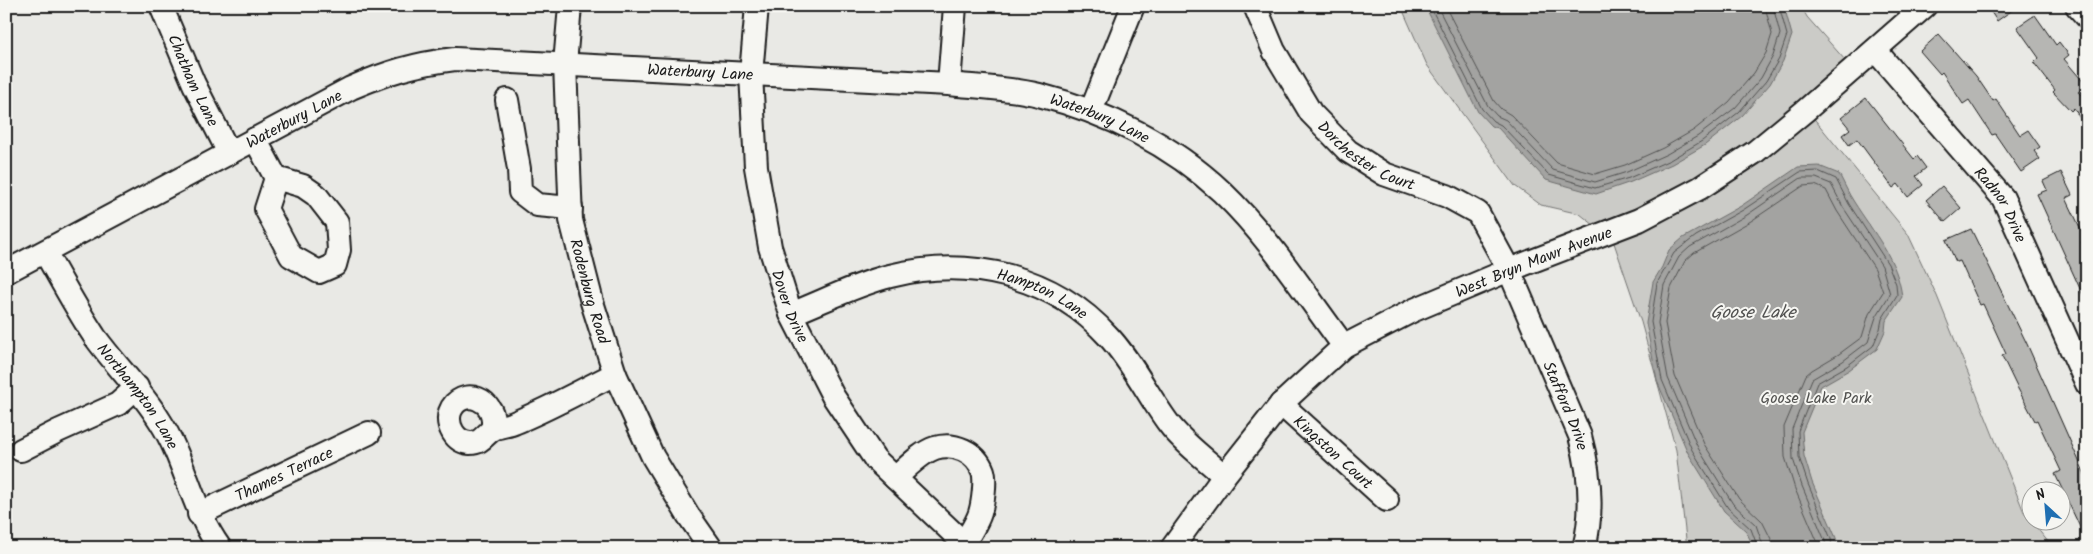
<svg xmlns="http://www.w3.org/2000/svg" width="2093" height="554" font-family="Kalam,sans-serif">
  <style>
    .green { fill: #cbcbc7; stroke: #747472 }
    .water { fill: #a3a3a1; stroke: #6d6d6c }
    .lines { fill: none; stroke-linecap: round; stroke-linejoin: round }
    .shore { stroke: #525251; stroke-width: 1 }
    .building { fill: #b6b6b3; stroke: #1c1c1c }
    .minor-casing { stroke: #1c1c1c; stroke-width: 26 }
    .minor { stroke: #f6f6f2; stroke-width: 22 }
    .labels { text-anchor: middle; stroke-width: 4; stroke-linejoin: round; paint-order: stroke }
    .street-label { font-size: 16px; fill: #1c1c1c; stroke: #f6f6f2 }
    .park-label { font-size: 16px; fill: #51514f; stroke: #f6f6f2 }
    .water-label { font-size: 18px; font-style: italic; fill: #525251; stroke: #f6f6f2 }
  </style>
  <rect width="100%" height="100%" fill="#e9e9e5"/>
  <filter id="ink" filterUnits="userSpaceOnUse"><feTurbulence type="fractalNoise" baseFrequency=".02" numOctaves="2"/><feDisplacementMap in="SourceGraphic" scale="10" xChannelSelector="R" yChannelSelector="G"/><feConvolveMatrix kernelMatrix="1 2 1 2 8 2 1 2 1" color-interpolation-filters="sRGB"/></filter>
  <g filter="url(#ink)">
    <path class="green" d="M1401 6H1801L1807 17 1853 69 1807 110 1908 234 1937 296 2024 512 2053 548H1687L1676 450 1641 322 1613 240 1580 214 1541 205 1515 186 1427 65Z"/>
    <path class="water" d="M1425 6H1784L1792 35 1783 61 1770 84 1742 116 1705 145 1672 164 1631 182 1596 194 1546 180 1498 128 1491 126 1478 112Z
      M1819 166 1839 174C1844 183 1848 193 1854 202 1873 232 1898 260 1902 297L1886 321 1885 331 1877 349 1849 370 1821 386 1802 432 1804 456 1812 482 1836 538 1837 548H1754L1746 531 1724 511 1688 453 1657 381 1646 323 1653 282 1662 267 1669 250 1683 238 1741 206 1798 167Z"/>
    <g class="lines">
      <path class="shore" d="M1430 6 1482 109 1493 121 1501 125 1549 175 1595 188 1629 178 1670 160 1702 141 1739 112 1766 81 1779 59 1787 35 1779 6
        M1437 6 1488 106 1497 116 1506 120 1553 170 1595 182 1627 172 1667 154 1698 136 1735 108 1761 78 1773 56 1780 34 1773 6
        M1445 6 1494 101 1501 109 1511 115 1557 163 1595 174 1625 165 1663 148 1694 130 1729 102 1754 73 1766 53 1772 34 1765 6
        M1758 548 1751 529 1728 508 1692 450 1662 380 1651 322 1657 283 1674 253 1696 236 1743 210 1800 172 1818 171 1836 179 1849 204 1888 264 1896 284 1897 295 1882 319 1880 329 1873 346 1847 366 1817 383 1798 431 1799 457 1808 484 1831 539 1832 548
        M1764 548 1756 525 1733 504 1698 448 1668 378 1658 323 1664 285 1679 257 1690 247 1747 215 1801 178H1816L1831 184 1843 207 1882 266 1890 294 1876 317 1868 342 1843 361 1812 379 1792 429 1793 459 1802 486 1825 541 1826 548
        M1772 548 1771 539 1762 521 1739 499 1704 444 1675 376 1665 323 1671 288 1685 261 1694 253 1751 221 1803 186 1815 185 1826 190 1837 211 1875 269 1883 292 1869 314 1862 337 1839 354 1812 370 1806 375 1784 427 1785 457 1795 489 1818 543V548"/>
    </g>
    <path class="building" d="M1987 6H2018L1997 21Z
      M2035 15 2056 45 2059 42 2069 55 2064 59 2086 85 2078 92 2087 101V131L2074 108 2071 111 2053 92 2055 90 2034 63 2039 58 2017 27Z
      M1939 34 1976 76 1993 101 1996 99 2020 135 2028 130 2040 147 2034 151 2040 159 2021 172 1995 134 1992 135 1969 100 1963 104 1942 72 1940 74 1920 51Z
      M1866 98 1914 159 1917 156 1926 168 1916 176 1923 185 1908 197 1898 184 1893 188 1857 139 1849 145 1842 135 1850 129 1841 118Z
      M2061 172 2072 195 2066 198 2086 240 2081 242 2087 254V304L2037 194 2047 190 2043 181Z
      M1942 186 1961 208 1945 222 1926 200Z
      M1971 229 2027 344 2087 479V542L2055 474 2061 471 2037 420 2035 421 2016 385 2002 356 2006 354 1983 304 1980 305 1960 261 1956 262 1946 240Z"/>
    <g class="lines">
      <defs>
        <g id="minor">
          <path id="s1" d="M161 6 194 84 229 153"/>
          <path id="s2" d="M570 6 565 64 571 220 592 302 615 374 653 457 688 515 711 548"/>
          <path id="s3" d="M757 6 751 74 756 167 770 247 791 314 833 396 875 459 969 548"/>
          <path id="s4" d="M1255 6 1274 51 1311 113 1348 151 1384 174 1447 196 1478 213 1509 270 1580 436C1590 473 1594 510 1584 548"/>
          <path d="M2077 6 2087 17"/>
          <path id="s5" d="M1875 50 2003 198 2087 384"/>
          <path d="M949 84 955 6"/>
          <path d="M507 100 519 169 520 192 537 205 571 208"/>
          <path d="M1091 111 1133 6"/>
          <path d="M255 139 276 178 266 209 291 256 319 272 335 265 339 250 337 222 316 195 303 186 276 178"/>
          <path id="s6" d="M45 252C61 280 77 310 95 337 116 366 141 390 160 421 186 461 191 508 220 548"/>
          <path id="s7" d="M6 272 351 88C388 72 414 64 455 59L949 84C979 87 1010 88 1039 95 1106 112 1171 144 1222 192 1269 237 1305 294 1344 346"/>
          <path id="s8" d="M791 314C824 301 857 284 890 276 969 256 1053 275 1109 337 1133 363 1148 396 1169 424 1184 444 1206 459 1224 476"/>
          <path id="s9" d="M1281 404 1387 500"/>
          <path d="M492 430C500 398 460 385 450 412 446 426 455 442 470 443 482 443 484 435 492 430 498 426 508 426 514 423 549 409 582 390 615 374"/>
          <path d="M21 450 58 431 118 404 137 387"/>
          <path d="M895 478C907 468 920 453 935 448 954 442 976 452 983 471 986 480 983 503 980 513 977 523 969 534 964 544"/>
          <path id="s10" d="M199 514 369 433"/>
          <path id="s11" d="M1172 548 1224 476 1281 404 1344 346 1414 310 1509 270 1639 220 1700 188 1755 152 1806 110 1925 6"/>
        </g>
      </defs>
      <use href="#minor" class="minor-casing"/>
      <use href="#minor" class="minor"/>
    </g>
  </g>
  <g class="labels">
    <g class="street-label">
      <text dy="6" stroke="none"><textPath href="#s7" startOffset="745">Waterbury Lane</textPath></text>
      <text dy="6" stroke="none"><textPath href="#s1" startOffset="81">Chatham Lane</textPath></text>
      <text dy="6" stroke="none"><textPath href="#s7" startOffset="326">Waterbury Lane</textPath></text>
      <text dy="6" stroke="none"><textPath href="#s7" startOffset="1150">Waterbury Lane</textPath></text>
      <text dy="6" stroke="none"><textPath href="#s4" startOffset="192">Dorchester Court</textPath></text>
      <text dy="6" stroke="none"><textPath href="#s5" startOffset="200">Radnor Drive</textPath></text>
      <text dy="6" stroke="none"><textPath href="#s11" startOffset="474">West Bryn Mawr Avenue</textPath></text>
      <text dy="6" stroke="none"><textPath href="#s2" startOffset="288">Rodenburg Road</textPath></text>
      <text dy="6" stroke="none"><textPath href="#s8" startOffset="264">Hampton Lane</textPath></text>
      <text dy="6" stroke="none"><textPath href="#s3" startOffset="305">Dover Drive</textPath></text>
      <text dy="6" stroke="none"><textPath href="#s6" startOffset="172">Northampton Lane</textPath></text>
      <text dy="6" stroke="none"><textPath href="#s4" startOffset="531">Stafford Drive</textPath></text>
      <text dy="6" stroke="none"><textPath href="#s9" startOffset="71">Kingston Court</textPath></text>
      <text dy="6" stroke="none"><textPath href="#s10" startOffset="94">Thames Terrace</textPath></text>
    </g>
    <g class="park-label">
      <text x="1816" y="403">Goose Lake Park</text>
    </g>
    <g class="water-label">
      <text x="1753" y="318">Goose Lake</text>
    </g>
  </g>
  <rect width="2093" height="554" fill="none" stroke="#f6f6f2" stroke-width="25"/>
  <rect x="12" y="12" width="2068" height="529" fill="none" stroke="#1c1c1c" stroke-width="2" filter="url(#ink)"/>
  <g transform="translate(2046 506) rotate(334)"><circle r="24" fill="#f6f6f2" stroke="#9f9f9c"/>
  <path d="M0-4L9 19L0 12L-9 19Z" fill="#1f6fb2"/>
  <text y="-8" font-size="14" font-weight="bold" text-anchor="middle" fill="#1c1c1c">N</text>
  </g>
</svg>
